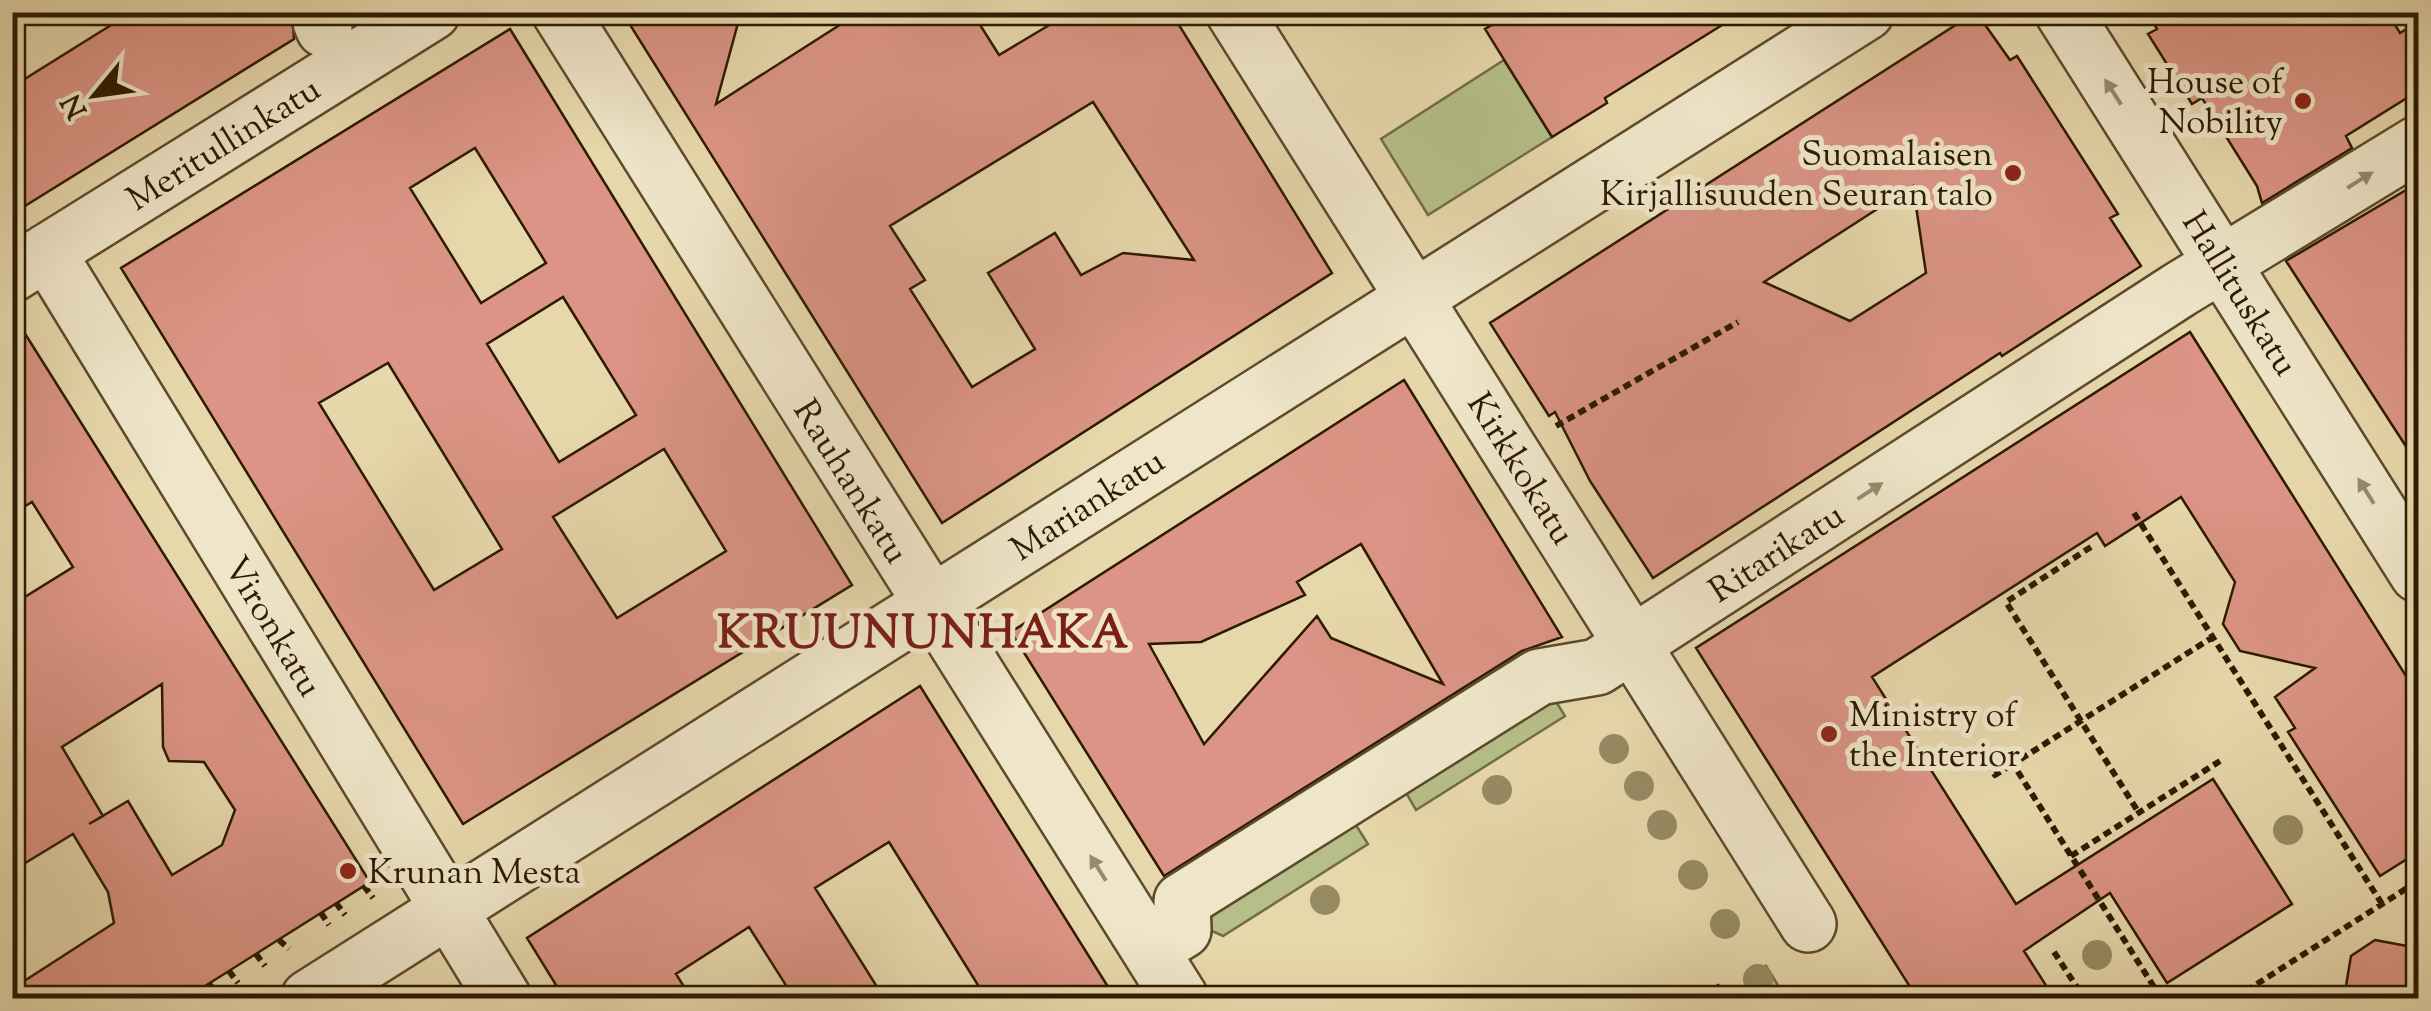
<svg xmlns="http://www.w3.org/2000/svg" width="2431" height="1011" font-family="'Sorts Mill Goudy',serif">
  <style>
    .green { fill: #b6bf89; stroke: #726c46; stroke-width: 2.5 }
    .building { fill: #db9485; stroke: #2d1a02; stroke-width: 2.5; fill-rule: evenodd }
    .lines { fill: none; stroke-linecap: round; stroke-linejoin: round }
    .minor-casing { stroke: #5c4a2c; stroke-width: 60 }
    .path { stroke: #2d1a02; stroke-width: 6; stroke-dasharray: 8 5; stroke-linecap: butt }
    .minor { stroke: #efe6c9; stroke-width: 55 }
    .tree { fill: #978b64 }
    .oneway { fill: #988a6f }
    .poi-dot { fill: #8f2418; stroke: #efe6c9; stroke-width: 4 }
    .labels { text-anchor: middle; stroke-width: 10; stroke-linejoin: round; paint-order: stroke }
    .poi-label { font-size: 35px; fill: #2d1a02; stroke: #efe6c9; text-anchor: end }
    .street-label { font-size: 35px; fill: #2d1a02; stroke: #efe6c9 }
    .district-label { font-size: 45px; font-weight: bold; letter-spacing: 2.5px; fill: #7a1f14; stroke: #efe6c9 }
  </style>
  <rect width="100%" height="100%" fill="#e7d8ac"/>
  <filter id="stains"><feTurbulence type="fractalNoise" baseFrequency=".002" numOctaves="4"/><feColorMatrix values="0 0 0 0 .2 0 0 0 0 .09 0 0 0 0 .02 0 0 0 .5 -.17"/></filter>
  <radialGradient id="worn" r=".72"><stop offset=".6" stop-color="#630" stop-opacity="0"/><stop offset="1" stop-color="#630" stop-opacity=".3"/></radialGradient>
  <path class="green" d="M1504 60 1552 137 1428 215 1381 139Z
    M1547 687 1565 716 1416 810 1404 789Z
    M1344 806 1368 844 1223 936 1201 926 1189 908Z
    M1766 966 1786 998H1746L1743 987Z"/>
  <path class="building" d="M132 12H292L294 39 12 214V87Z
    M622 12H741L716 104 860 12H972L999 55 1051 24 1053 12H1171L1332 273 942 523ZM1093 102 1194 260 1123 253 1081 275 1055 233 988 273 1035 349 972 387 910 289 925 280 890 226Z
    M1743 12 1605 98 1607 103 1552 137 1485 29 1512 13Z
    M1976 12 2010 60 2017 56 2118 214 2110 218 2141 266 2002 356 2000 353 1653 578 1590 481 1555 412 1549 416 1490 323ZM1913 186 1926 273 1850 321 1764 282Z
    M2147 12H2387L2400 33 2418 22V91L2346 136 2352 148 2262 203 2257 186 2202 98 2192 104 2148 34 2157 29Z
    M510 29 852 585 463 824 121 268ZM475 148 546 263 481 303 410 188ZM563 297 636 415 559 462 487 344ZM388 363 502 549 434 590 319 403ZM664 449 726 551 617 618 553 517Z
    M2418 183V465L2286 261Z
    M12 313 370 882 186 998H12V989L114 923 108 892 73 834 12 871V605L73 567 32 502 12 514ZM162 684 163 747 169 761 204 762 235 810 222 845 172 875 128 801 89 824 103 816 62 747Z
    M2190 332 2418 695V852L2380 876 2288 732 2295 728 2275 697 2315 668 2240 651 2223 624 2235 582 2181 497 2105 546 2097 533 1872 677 2016 904 2213 779 2292 904 2167 983 2110 893 2024 951 2054 998H1917L1696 648Z
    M1404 380 1562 637 1522 651 1164 876 1011 632ZM1361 544 1443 684 1331 638 1317 616 1204 744 1149 644 1201 642 1305 595 1297 582Z
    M920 686 1115 998H986L889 842 815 888 884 998H794L749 927 676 974 691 998H564L527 938Z
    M2375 940 2418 948V998H2344L2351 956Z"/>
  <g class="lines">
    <defs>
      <path id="minor" d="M560 12 1180 998
        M1234 12 1808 924
        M2063 12 2418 574
        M321 22 324 29
        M47 252 503 998
        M12 274 432 12
        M1150 950 1183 930 1182 901 1539 677 1597 667 2179 290 2418 144
        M309 998 1866 12"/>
    </defs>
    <use href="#minor" class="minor-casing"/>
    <path class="path" d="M1556 426 1738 322
      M2134 513 2382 904
      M2091 547 2006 602 2139 813
      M1981 751 1995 775 2013 764
      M2071 856 2220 761
      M364 886 373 898
      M336 903 345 915
      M321 913 329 925
      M279 940 289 949
      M2054 952 2084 998
      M256 954 265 966
      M229 971 238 983
      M209 984 219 995
      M1716 985 1726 998
      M2161 998 2013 764 2213 637
      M2235 998 2418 881"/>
    <use href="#minor" class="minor"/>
  </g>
  <g class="tree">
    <circle cx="1614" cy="749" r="15"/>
    <circle cx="1639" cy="786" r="15"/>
    <circle cx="1497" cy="790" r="15"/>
    <circle cx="1662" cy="825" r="15"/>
    <circle cx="2288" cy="830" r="15"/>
    <circle cx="1693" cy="875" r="15"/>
    <circle cx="1325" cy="900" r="15"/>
    <circle cx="1725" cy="924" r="15"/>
    <circle cx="2097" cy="955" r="15"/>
    <circle cx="1758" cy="979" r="15"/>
  </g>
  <defs><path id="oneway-solid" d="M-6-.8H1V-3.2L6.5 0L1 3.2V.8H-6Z" transform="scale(2.5)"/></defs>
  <g class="oneway">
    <use href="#oneway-solid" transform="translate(2113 92) rotate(-123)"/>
    <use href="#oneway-solid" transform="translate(2360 180) rotate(-32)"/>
    <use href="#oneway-solid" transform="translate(1870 491) rotate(-33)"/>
    <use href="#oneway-solid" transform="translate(2366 491) rotate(-122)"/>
    <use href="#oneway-solid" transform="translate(1098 868) rotate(-122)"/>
  </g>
  <g class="poi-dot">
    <circle cx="2303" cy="101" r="10"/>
    <circle cx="2013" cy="173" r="10"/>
    <circle cx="1829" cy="734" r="10"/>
    <circle cx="348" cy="871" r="10"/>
  </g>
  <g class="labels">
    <g class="poi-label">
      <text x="2283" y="93">House of<tspan x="2283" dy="40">Nobility</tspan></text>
      <text x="1993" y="165">Suomalaisen<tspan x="1993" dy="40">Kirjallisuuden Seuran talo</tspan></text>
      <text x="1849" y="726" text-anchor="start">Ministry of<tspan x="1849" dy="40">the Interior</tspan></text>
      <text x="368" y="883" text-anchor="start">Krunan Mesta</text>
    </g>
    <g class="street-label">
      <text transform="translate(223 143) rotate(-32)" y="12">Meritullinkatu</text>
      <text transform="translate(2241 293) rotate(58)" y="12">Hallituskatu</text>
      <text transform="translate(1522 468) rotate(58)" y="12">Kirkkokatu</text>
      <text transform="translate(852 481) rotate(58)" y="12">Rauhankatu</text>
      <text transform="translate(1087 504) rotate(-33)" y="12">Mariankatu</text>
      <text transform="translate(1776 552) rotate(-33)" y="12">Ritarikatu</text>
      <text transform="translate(274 626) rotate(59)" y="12">Vironkatu</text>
    </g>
    <g class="district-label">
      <text x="924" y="647">KRUUNUNHAKA</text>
    </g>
  </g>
  <rect width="2431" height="1011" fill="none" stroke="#e7d8ac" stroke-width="50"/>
  <rect x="15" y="15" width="2401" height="981" fill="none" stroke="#2d1a02" stroke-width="5"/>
  <rect x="25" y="25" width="2381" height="961" fill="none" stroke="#2d1a02" stroke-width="2.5"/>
  <g transform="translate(95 95) rotate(241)" stroke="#efe6c9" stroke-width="8" paint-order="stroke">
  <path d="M0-8L18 38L0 25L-18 38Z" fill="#2d1a02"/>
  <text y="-15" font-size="28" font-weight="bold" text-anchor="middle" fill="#2d1a02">N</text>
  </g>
  <rect width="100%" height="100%" filter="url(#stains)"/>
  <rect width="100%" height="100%" fill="url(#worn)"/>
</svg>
